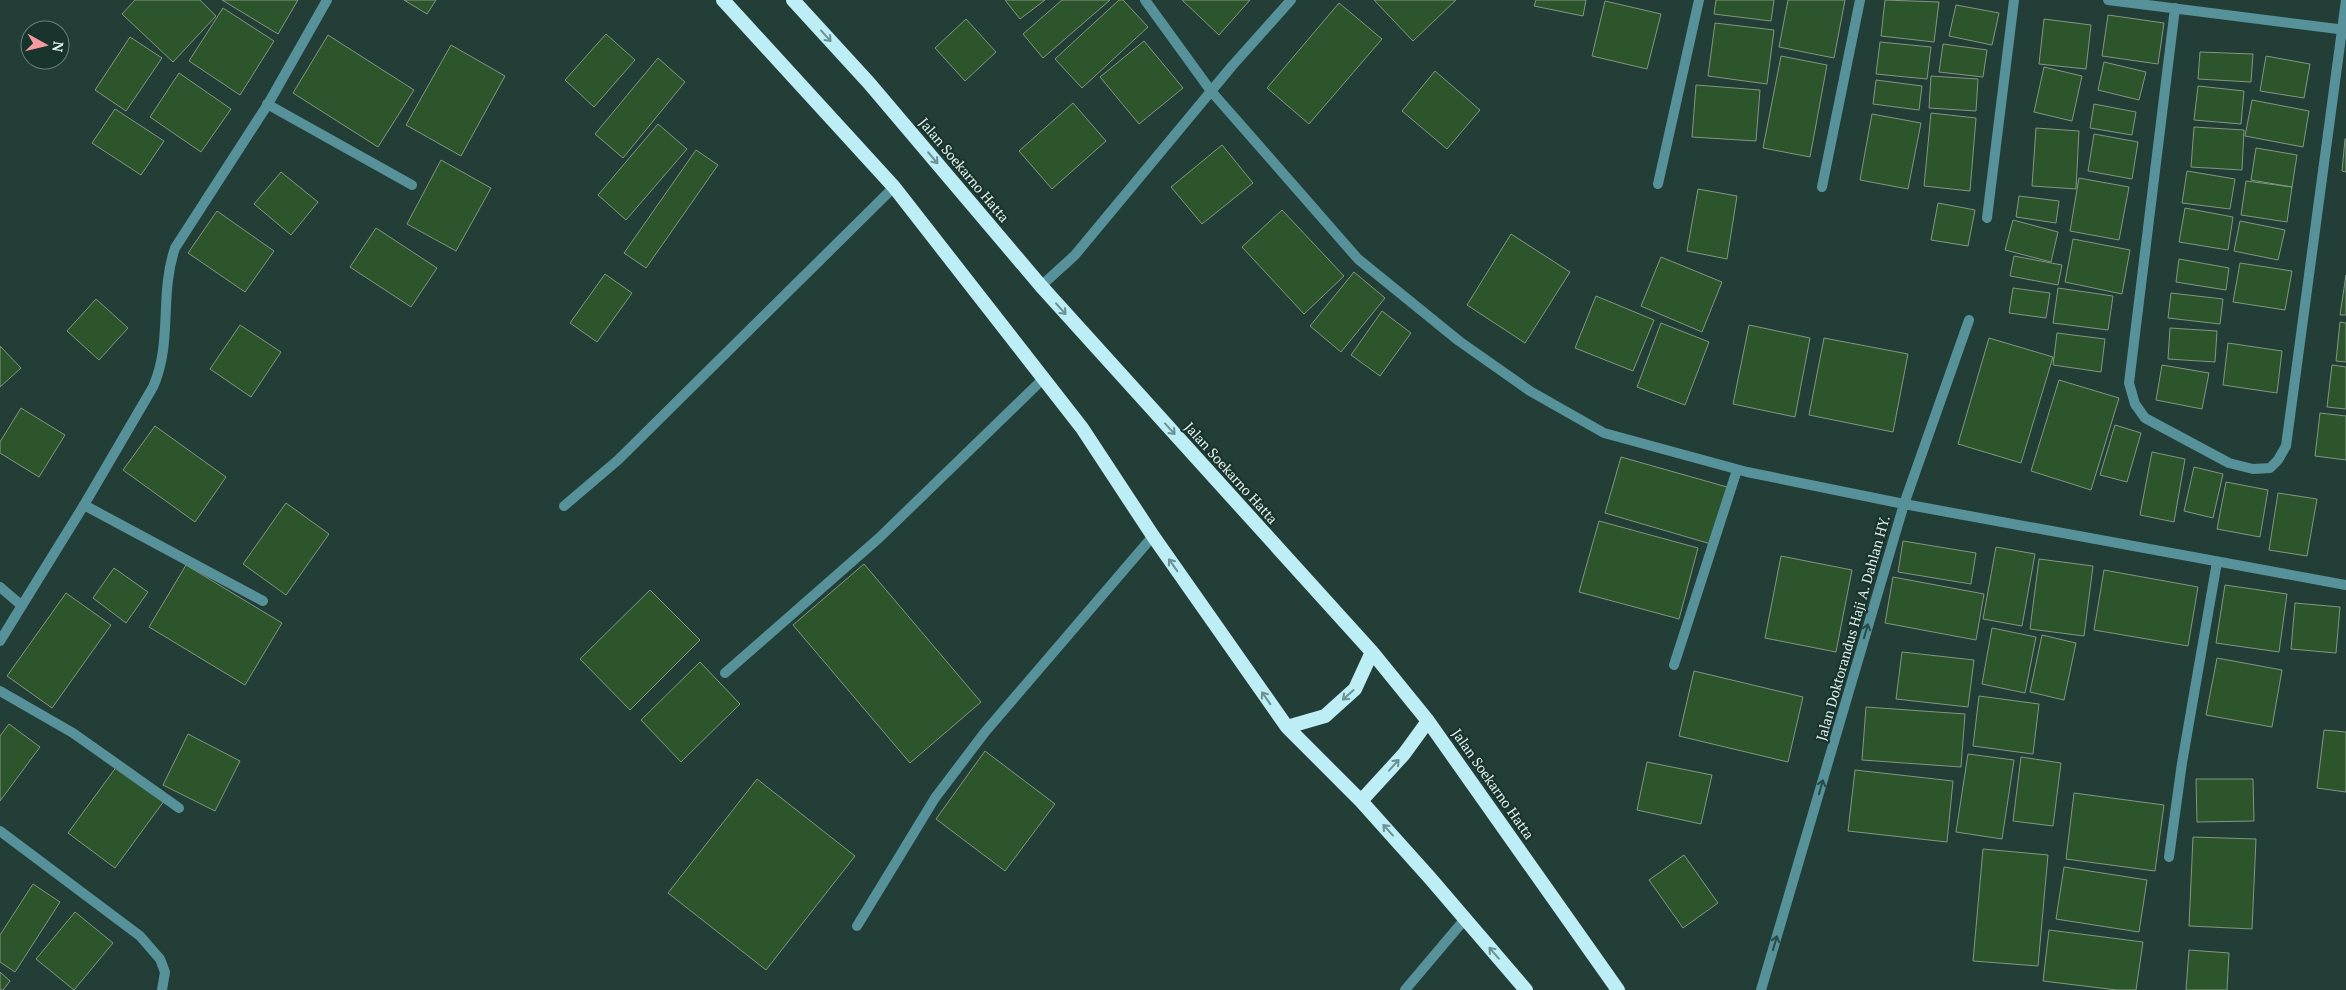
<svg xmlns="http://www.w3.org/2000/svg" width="2346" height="990" font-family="'PT Serif',serif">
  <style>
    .building { fill: #2d552c; stroke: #839682 }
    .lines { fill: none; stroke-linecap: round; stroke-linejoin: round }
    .service { stroke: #57929b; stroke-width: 10 }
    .minor { stroke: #57929b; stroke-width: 10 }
    .trunk { stroke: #bdeef6; stroke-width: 14 }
    .oneway { stroke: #6b9192 }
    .oneway2 { stroke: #284c48 }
    .labels { text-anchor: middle; stroke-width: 4.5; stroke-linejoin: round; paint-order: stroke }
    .street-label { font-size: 14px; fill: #e4f3ef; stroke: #19342d }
  </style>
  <rect width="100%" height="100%" fill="#233e37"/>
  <path class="building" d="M135 0H200L216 16 173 62 122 14Z
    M222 0H298L278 34Z
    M404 0H436L427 14Z
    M1005 0H1045L1020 19Z
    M1062 0H1110L1043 58 1023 34Z
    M1119 0H1123L1148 27 1082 88 1055 59Z
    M1182 0H1250L1219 35Z
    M1374 0H1456L1413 41Z
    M1536 0H1586L1583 16 1534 6Z
    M1716 0H1774L1771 21 1714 14Z
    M1788 0H1845L1834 58 1779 47Z
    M1885 0 1939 2 1934 42 1881 36Z
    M1605 1 1661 14 1647 69 1592 56Z
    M1339 3 1382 39 1309 124 1267 88Z
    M1956 5 1999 13 1992 45 1949 36Z
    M223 8 274 41 240 95 189 61Z
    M2108 15 2164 23 2158 64 2102 56Z
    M966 19 996 52 965 81 935 48Z
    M2044 19 2091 25 2086 69 2039 64Z
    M1715 23 1774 30 1767 84 1708 76Z
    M606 34 635 60 594 107 565 80Z
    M328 35 414 90 378 147 293 93Z
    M130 37 162 58 126 111 95 90Z
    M1144 41 1183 88 1139 124 1100 77Z
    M1880 42 1931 47 1927 79 1876 74Z
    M1943 44 1987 50 1983 77 1939 72Z
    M451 45 505 76 461 156 406 125Z
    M2200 52 2253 54 2251 82 2198 79Z
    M1781 56 1827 65 1810 157 1763 148Z
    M2266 56 2310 64 2304 98 2260 91Z
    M658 58 685 82 623 158 595 134Z
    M2104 62 2146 72 2139 100 2098 90Z
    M2044 67 2082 76 2072 121 2034 112Z
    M1435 71 1480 110 1447 149 1402 111Z
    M179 73 231 109 201 152 150 117Z
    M1931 76 1978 79 1976 111 1929 108Z
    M1876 80 1922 86 1919 110 1873 104Z
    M1696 85 1760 90 1756 141 1692 137Z
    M2198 86 2244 91 2241 124 2194 120Z
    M2252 100 2309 111 2303 147 2245 136Z
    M1073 103 1106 141 1052 189 1019 151Z
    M2094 104 2136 112 2132 135 2090 128Z
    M115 109 164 141 141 175 92 143Z
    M1931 113 1976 118 1970 191 1924 186Z
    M1872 114 1921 123 1908 189 1860 180Z
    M658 124 687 149 626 220 598 195Z
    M2194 127 2244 130 2242 170 2191 167Z
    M2036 128 2079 131 2076 189 2032 186Z
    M2094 134 2138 142 2132 179 2088 171Z
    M2345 139H2346V172L2342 171Z
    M1222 145 1253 183 1202 224 1171 187Z
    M2256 148 2297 155 2292 187 2251 180Z
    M696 150 718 165 646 268 624 253Z
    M441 160 491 188 456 251 407 224Z
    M2187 171 2235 179 2230 209 2182 203Z
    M281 172 318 202 291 235 254 204Z
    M2079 178 2129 187 2119 240 2070 231Z
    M2246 181 2292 187 2287 222 2241 215Z
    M1698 189 1737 196 1727 259 1687 251Z
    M2019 196 2059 201 2056 223 2016 217Z
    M1938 203 1975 210 1968 246 1931 240Z
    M2185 208 2233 217 2228 250 2179 242Z
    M1282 210 1344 276 1304 314 1242 247Z
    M217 211 274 251 245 292 188 253Z
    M2013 220 2058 232 2051 262 2005 250Z
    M2240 221 2285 230 2278 260 2234 251Z
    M376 228 437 268 411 307 350 267Z
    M1511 234 1570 272 1525 343 1467 305Z
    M2073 239 2130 250 2122 294 2065 282Z
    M2014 256 2062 265 2058 285 2010 276Z
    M1661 257 1722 282 1702 332 1641 306Z
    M2179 259 2229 268 2226 290 2176 282Z
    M2240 263 2292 271 2285 310 2233 302Z
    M1354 272 1385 298 1341 352 1310 326Z
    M605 274 632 293 597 342 570 323Z
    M2346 275V315H2340Z
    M2013 288 2050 293 2046 318 2009 313Z
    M2058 288 2113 296 2108 330 2053 323Z
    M2171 293 2223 299 2220 324 2168 318Z
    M1596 296 1654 320 1633 371 1575 348Z
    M96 299 128 328 99 360 67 331Z
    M1382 311 1411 333 1380 376 1351 355Z
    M2340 322 2346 323V362L2336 361Z
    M1661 323 1709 342 1685 405 1637 387Z
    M240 325 281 352 251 397 210 369Z
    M1749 325 1810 338 1795 417 1733 404Z
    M2170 328 2217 331 2215 362 2168 359Z
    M2057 333 2105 339 2101 372 2053 365Z
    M1824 338 1908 354 1893 432 1809 415Z
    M1989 338 2053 357 2021 463 1958 444Z
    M2228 343 2282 351 2277 393 2223 385Z
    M0 346 21 368 0 387Z
    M2162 365 2209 373 2202 409 2156 400Z
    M2332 365 2346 367V409L2327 407Z
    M2059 380 2119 398 2091 490 2031 471Z
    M21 408 65 435 39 477 0 453V442Z
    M2320 413 2346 416V460L2315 456Z
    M2115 425 2141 433 2127 482 2100 475Z
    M155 426 226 477 195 522 123 470Z
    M2152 452 2185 459 2174 522 2140 515Z
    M1621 457 1727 487 1711 544 1605 513Z
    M2194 467 2223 474 2213 518 2184 511Z
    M2226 482 2268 490 2260 537 2217 529Z
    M2278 493 2317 499 2307 556 2269 550Z
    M286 503 329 534 286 595 243 564Z
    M1599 521 1698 548 1679 619 1579 592Z
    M1903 541 1976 553 1971 584 1898 572Z
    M1996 547 2035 554 2022 626 1983 619Z
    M1781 556 1852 570 1836 652 1765 638Z
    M2039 559 2093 566 2084 636 2030 629Z
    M864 564 981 702 910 763 793 625Z
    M186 565 282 623 245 685 149 627Z
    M114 568 148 592 126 623 93 598Z
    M2104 570 2198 587 2188 646 2094 630Z
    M1893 577 1984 594 1976 640 1885 623Z
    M2225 585 2287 594 2279 652 2216 643Z
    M650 590 700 640 630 710 580 659Z
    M66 593 111 625 52 708 7 676Z
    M2295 603 2340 607 2336 653 2291 649Z
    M1992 628 2036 637 2025 693 1982 684Z
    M2042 635 2076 643 2064 700 2030 692Z
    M1902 652 1974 660 1968 707 1896 699Z
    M2217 658 2282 670 2272 727 2206 715Z
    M700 662 740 704 681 762 641 720Z
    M1694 671 1803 697 1788 762 1679 736Z
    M1979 696 2039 704 2033 754 1973 746Z
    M1866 707 1965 714 1961 767 1862 760Z
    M9 724 40 747 0 801V736Z
    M2324 730 2346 732V792L2317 788Z
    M188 734 240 761 215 811 163 785Z
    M985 751 1055 804 1005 871 936 819Z
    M1968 754 2014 760 2002 839 1956 832Z
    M2021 757 2061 763 2053 826 2013 821Z
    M1647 762 1712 775 1701 824 1637 810Z
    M117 766 164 801 115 868 68 833Z
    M1855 770 1953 781 1947 842 1848 831Z
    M757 779 855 856 766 970 668 893Z
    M2196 779H2253L2254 821 2197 822Z
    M2074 793 2164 805 2155 871 2066 859Z
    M2193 837 2256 839 2252 929 2189 926Z
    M1983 849 2048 855 2038 966 1973 961Z
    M1684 855 1718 903 1683 928 1649 880Z
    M2064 867 2147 880 2139 932 2056 919Z
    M33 884 60 902 15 972 0 962V935Z
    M75 912 113 943 74 990 36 959Z
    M2049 930 2143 942 2136 990H2117L2043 981Z
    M2189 950 2229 953 2227 990H2186Z
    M0 972 10 981 3 990H0Z"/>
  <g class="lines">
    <path class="service" d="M1904 504 1969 320
      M564 506 618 460 894 187
      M725 673 879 538 1043 379
      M857 926 935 798 985 732 1153 536"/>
    <path class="minor" d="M1145 0 1211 91 1358 259 1459 341 1530 391 1604 433 1747 472 1904 504 2346 585
      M2108 0 2346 30
      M2175 8 2129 383 2135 404 2145 418 2229 463 2253 469 2270 468 2278 460 2286 446 2346 0
      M267 104 412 185
      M1658 184 1699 0
      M1822 187 1860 0
      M1987 218 2014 0
      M1041 286 1075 255 1232 66 1291 0
      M84 505 263 601
      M0 587 21 605
      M0 641 84 505 153 387C173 342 159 295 175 248L268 104 327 0
      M1674 665 1737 470
      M0 691 73 733 179 808
      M0 831 140 936 160 959 165 972 162 990
      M2169 857 2182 763 2217 562
      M1405 990 1465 919
      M1761 990 1904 504"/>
    <path class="trunk" d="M723 0 894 187 1082 428 1153 536 1287 727 1361 801 1430 878 1526 990
      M793 0 869 83 1041 286 1372 652 1428 721 1618 990
      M1287 727 1325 716 1355 689 1372 652
      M1361 801 1404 754 1428 721"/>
  </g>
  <defs><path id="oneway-shaft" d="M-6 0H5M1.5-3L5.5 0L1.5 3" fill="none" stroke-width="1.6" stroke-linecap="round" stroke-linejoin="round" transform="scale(1.25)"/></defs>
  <g class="oneway">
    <use href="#oneway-shaft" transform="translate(826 36) rotate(48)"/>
    <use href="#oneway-shaft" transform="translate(933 158) rotate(50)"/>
    <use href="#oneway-shaft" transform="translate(1061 309) rotate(48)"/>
    <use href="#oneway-shaft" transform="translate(1170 429) rotate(48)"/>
    <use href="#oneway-shaft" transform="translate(1173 565) rotate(-125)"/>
    <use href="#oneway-shaft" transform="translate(1348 695) rotate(138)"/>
    <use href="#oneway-shaft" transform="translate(1266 698) rotate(-125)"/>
    <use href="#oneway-shaft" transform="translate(1394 765) rotate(-48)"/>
    <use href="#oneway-shaft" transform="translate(1388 830) rotate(-132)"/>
    <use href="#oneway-shaft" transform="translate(1494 953) rotate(-131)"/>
  </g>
  <g class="oneway2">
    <use href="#oneway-shaft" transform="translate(1866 631) rotate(-74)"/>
    <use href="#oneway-shaft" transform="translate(1821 787) rotate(-74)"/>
    <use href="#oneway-shaft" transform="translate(1775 943) rotate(-74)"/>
  </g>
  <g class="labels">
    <g class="street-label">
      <text transform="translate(964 170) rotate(50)" y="5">Jalan Soekarno Hatta</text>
      <text transform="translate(1231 473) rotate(48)" y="5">Jalan Soekarno Hatta</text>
      <text transform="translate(1853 628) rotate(-74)" y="5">Jalan Doktorandus Haji A. Dahlan HY.</text>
      <text transform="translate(1493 784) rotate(55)" y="5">Jalan Soekarno Hatta</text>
    </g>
  </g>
  <g transform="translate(45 45) rotate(98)"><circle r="24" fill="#19342d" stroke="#6a807b"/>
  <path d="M0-4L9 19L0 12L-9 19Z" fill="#f49aa1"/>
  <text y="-8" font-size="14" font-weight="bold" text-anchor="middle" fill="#e4f3ef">N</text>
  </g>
</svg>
